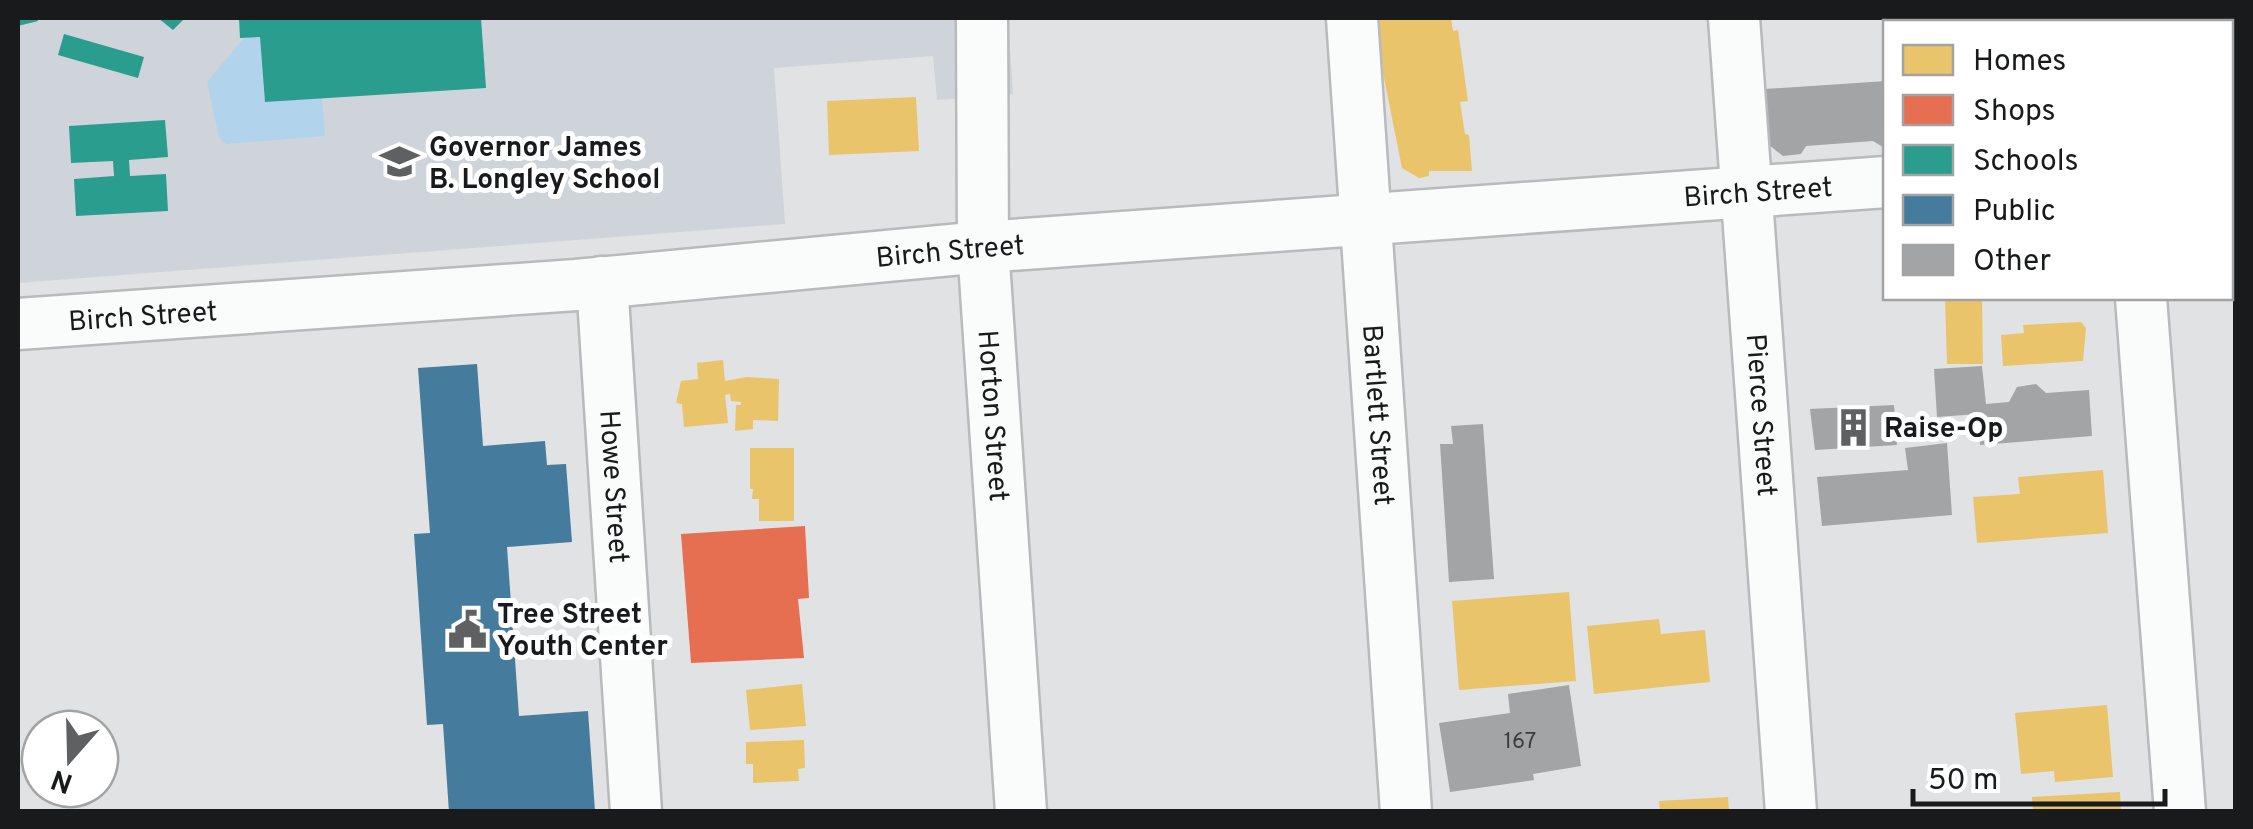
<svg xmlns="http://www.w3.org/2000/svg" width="2253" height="829" font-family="Overpass,sans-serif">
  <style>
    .built { fill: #ced4d9 }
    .green { fill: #b1d3eb }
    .homes { fill: #e9c46a }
    .shops { fill: #e76f51 }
    .schools { fill: #2a9d8f }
    .public { fill: #457b9d }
    .building { fill: #a3a4a5 }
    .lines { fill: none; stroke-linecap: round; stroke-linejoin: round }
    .minor-casing { stroke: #b8babb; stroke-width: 55 }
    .minor { stroke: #fafbfb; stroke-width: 50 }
    .labels { text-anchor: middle; stroke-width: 10; stroke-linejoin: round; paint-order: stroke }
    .number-label { font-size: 22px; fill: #3c3c3e }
    .poi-label { font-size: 28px; font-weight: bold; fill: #191a1b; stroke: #fff; text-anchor: start }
    .street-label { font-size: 28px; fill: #191a1b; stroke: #fff }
  </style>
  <rect width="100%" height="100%" fill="#e0e2e4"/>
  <path class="built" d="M18 18H1008L1013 94 937 100 933 56 774 68 785 224 18 283Z"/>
  <path class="green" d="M245 37H260L265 102 322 98 325 136 226 144 219 137 207 82Z"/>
  <path class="homes" d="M1372 18H1451L1453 31 1458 30 1468 101 1460 102 1465 134 1469 135 1472 171H1429V176L1419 178 1402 168Z
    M916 97 919 151 829 155 827 101Z
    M2236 215V294H2233L2230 216Z
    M1945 298H1982L1983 364H1947Z
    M2081 322 2086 328 2083 361 2003 366 2001 335 2024 333 2023 325Z
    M723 360 725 381 746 377 779 379 778 421 753 420V429L735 431 736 405H741V402L731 401 730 394 725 395 728 423 684 427 682 404 676 403 681 381 698 379 697 363Z
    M750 448H794V521H759V499H752L753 489H750Z
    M2103 470 2108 533 1977 543 1973 497 2020 494 2018 477Z
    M1569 592 1576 681 1459 690 1452 601Z
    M1659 619 1661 634 1705 630 1710 682 1594 694 1587 626Z
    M802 684 806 726 750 730 746 690Z
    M2107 705 2113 777 2055 782 2054 771 2021 774 2015 713Z
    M804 740 805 768 798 769 799 781 753 783V764H746V742Z
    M2120 792 2121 812H2033L2032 797Z
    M1728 797 1729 812H1660L1659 801Z"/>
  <path class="shops" d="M805 526 809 598 798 599 804 658 691 663 681 534Z"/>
  <path class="schools" d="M18 18H37L38 21 18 26Z
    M158 18H185L173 30Z
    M239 18H481L486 88 265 102 260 37 240 38Z
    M64 34 144 57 138 78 58 55Z
    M165 120 168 157 129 160 130 176 166 174 168 211 76 216 74 179 114 176 113 161 71 163 69 126Z"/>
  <path class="public" d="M477 364 483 446 545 441 547 465 566 464 572 542 507 547 519 716 588 711 595 811 449 812 443 724 427 725 414 534 430 533 418 368Z"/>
  <path class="building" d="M1886 81V149L1873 141 1806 146 1801 154 1783 156 1769 145 1765 89Z
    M1982 366 1986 404 2009 402 2017 387 2036 384 2046 393 2089 390 2092 436 1980 445 1978 414 1937 417 1934 369Z
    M1894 405 1897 445 1815 450 1810 409Z
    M1483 424 1494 579 1449 582 1440 444H1453L1451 426Z
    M1947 443 1952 515 1822 526 1817 477 1908 470 1905 448Z
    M1569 685 1581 766 1533 774 1534 780 1450 792 1439 723 1510 713 1508 694Z"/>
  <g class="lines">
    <defs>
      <g id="minor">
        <path id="s1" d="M982 18 983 247 1021 812"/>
        <path id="s2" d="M1352 18 1406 812"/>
        <path id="s3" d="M1734 18 1791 812"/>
        <path d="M2120 18V22"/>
        <path d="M2230 162H2236"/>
        <path id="s4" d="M602 282 636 812"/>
        <path d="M2141 298 2180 812"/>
        <path id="s5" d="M18 324 576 285 983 247 1886 182"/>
      </g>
    </defs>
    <use href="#minor" class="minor-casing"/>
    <use href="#minor" class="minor"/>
  </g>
  <defs>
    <symbol id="school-bare" viewBox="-9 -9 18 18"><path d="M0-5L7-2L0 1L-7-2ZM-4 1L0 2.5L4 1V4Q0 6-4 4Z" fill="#5f6061" stroke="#fff" stroke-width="2.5" paint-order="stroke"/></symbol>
    <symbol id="building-bare" viewBox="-9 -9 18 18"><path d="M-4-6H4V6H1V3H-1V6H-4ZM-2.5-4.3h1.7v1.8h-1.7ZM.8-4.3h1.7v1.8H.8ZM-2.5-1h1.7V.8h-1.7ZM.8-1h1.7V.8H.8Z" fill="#5f6061" stroke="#fff" stroke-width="2.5" paint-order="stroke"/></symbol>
    <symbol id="civic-bare" viewBox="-9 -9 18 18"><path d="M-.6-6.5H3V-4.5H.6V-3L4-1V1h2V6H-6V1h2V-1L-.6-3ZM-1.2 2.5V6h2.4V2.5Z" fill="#5f6061" stroke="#fff" stroke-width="2.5" paint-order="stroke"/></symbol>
  </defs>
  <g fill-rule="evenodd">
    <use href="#school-bare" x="372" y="134" width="55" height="55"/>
    <use href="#building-bare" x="1826" y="400" width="55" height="55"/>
    <use href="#civic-bare" x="440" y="602" width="55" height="55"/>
  </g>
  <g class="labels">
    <g class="number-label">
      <text x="1520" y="748">167</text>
    </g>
    <g class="poi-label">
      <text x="429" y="156">Governor James<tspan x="429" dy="32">B. Longley School</tspan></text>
      <text x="1884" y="437">Raise-Op</text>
      <text x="497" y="623">Tree Street<tspan x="497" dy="32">Youth Center</tspan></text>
    </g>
    <g class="street-label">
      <text dy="10" stroke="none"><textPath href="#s5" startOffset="1745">Birch Street</textPath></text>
      <text dy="10" stroke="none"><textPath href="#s5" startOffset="935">Birch Street</textPath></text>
      <text dy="10" stroke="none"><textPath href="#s5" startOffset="125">Birch Street</textPath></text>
      <text dy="10" stroke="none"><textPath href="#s1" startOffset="398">Horton Street</textPath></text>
      <text dy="10" stroke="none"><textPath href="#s2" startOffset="398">Bartlett Street</textPath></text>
      <text dy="10" stroke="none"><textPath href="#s3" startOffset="398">Pierce Street</textPath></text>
      <text dy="10" stroke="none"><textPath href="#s4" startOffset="205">Howe Street</textPath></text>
    </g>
  </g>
  <rect width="2253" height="829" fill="none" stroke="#191a1b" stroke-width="40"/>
  <rect x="1883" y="20" width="350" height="280" fill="#ffffff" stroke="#a3a3a4" stroke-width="2.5"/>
  <rect x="1903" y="45" width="50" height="30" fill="#e9c46a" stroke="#a3a3a4" stroke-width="2.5"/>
  <text x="1973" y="70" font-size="30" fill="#191a1b">Homes</text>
  <rect x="1903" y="95" width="50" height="30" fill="#e76f51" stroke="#a3a3a4" stroke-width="2.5"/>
  <text x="1973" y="120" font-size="30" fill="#191a1b">Shops</text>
  <rect x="1903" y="145" width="50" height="30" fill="#2a9d8f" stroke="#a3a3a4" stroke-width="2.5"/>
  <text x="1973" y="170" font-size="30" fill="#191a1b">Schools</text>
  <rect x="1903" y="195" width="50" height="30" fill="#457b9d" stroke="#a3a3a4" stroke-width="2.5"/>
  <text x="1973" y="220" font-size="30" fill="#191a1b">Public</text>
  <rect x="1903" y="245" width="50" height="30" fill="#a3a4a5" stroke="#a3a3a4" stroke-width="2.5"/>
  <text x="1973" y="270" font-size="30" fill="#191a1b">Other</text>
  <g transform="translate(70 759) rotate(200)"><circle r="48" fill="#ffffff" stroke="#a3a3a4" stroke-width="2.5"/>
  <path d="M0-8L18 38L0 25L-18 38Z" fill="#5f6061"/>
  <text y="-15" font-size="28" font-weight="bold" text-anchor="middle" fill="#191a1b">N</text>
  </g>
  <path d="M1913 789v15h252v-15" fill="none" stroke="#191a1b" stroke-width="5"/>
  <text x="1928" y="789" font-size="30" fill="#191a1b" stroke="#ffffff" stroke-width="8" paint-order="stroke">50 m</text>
</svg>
